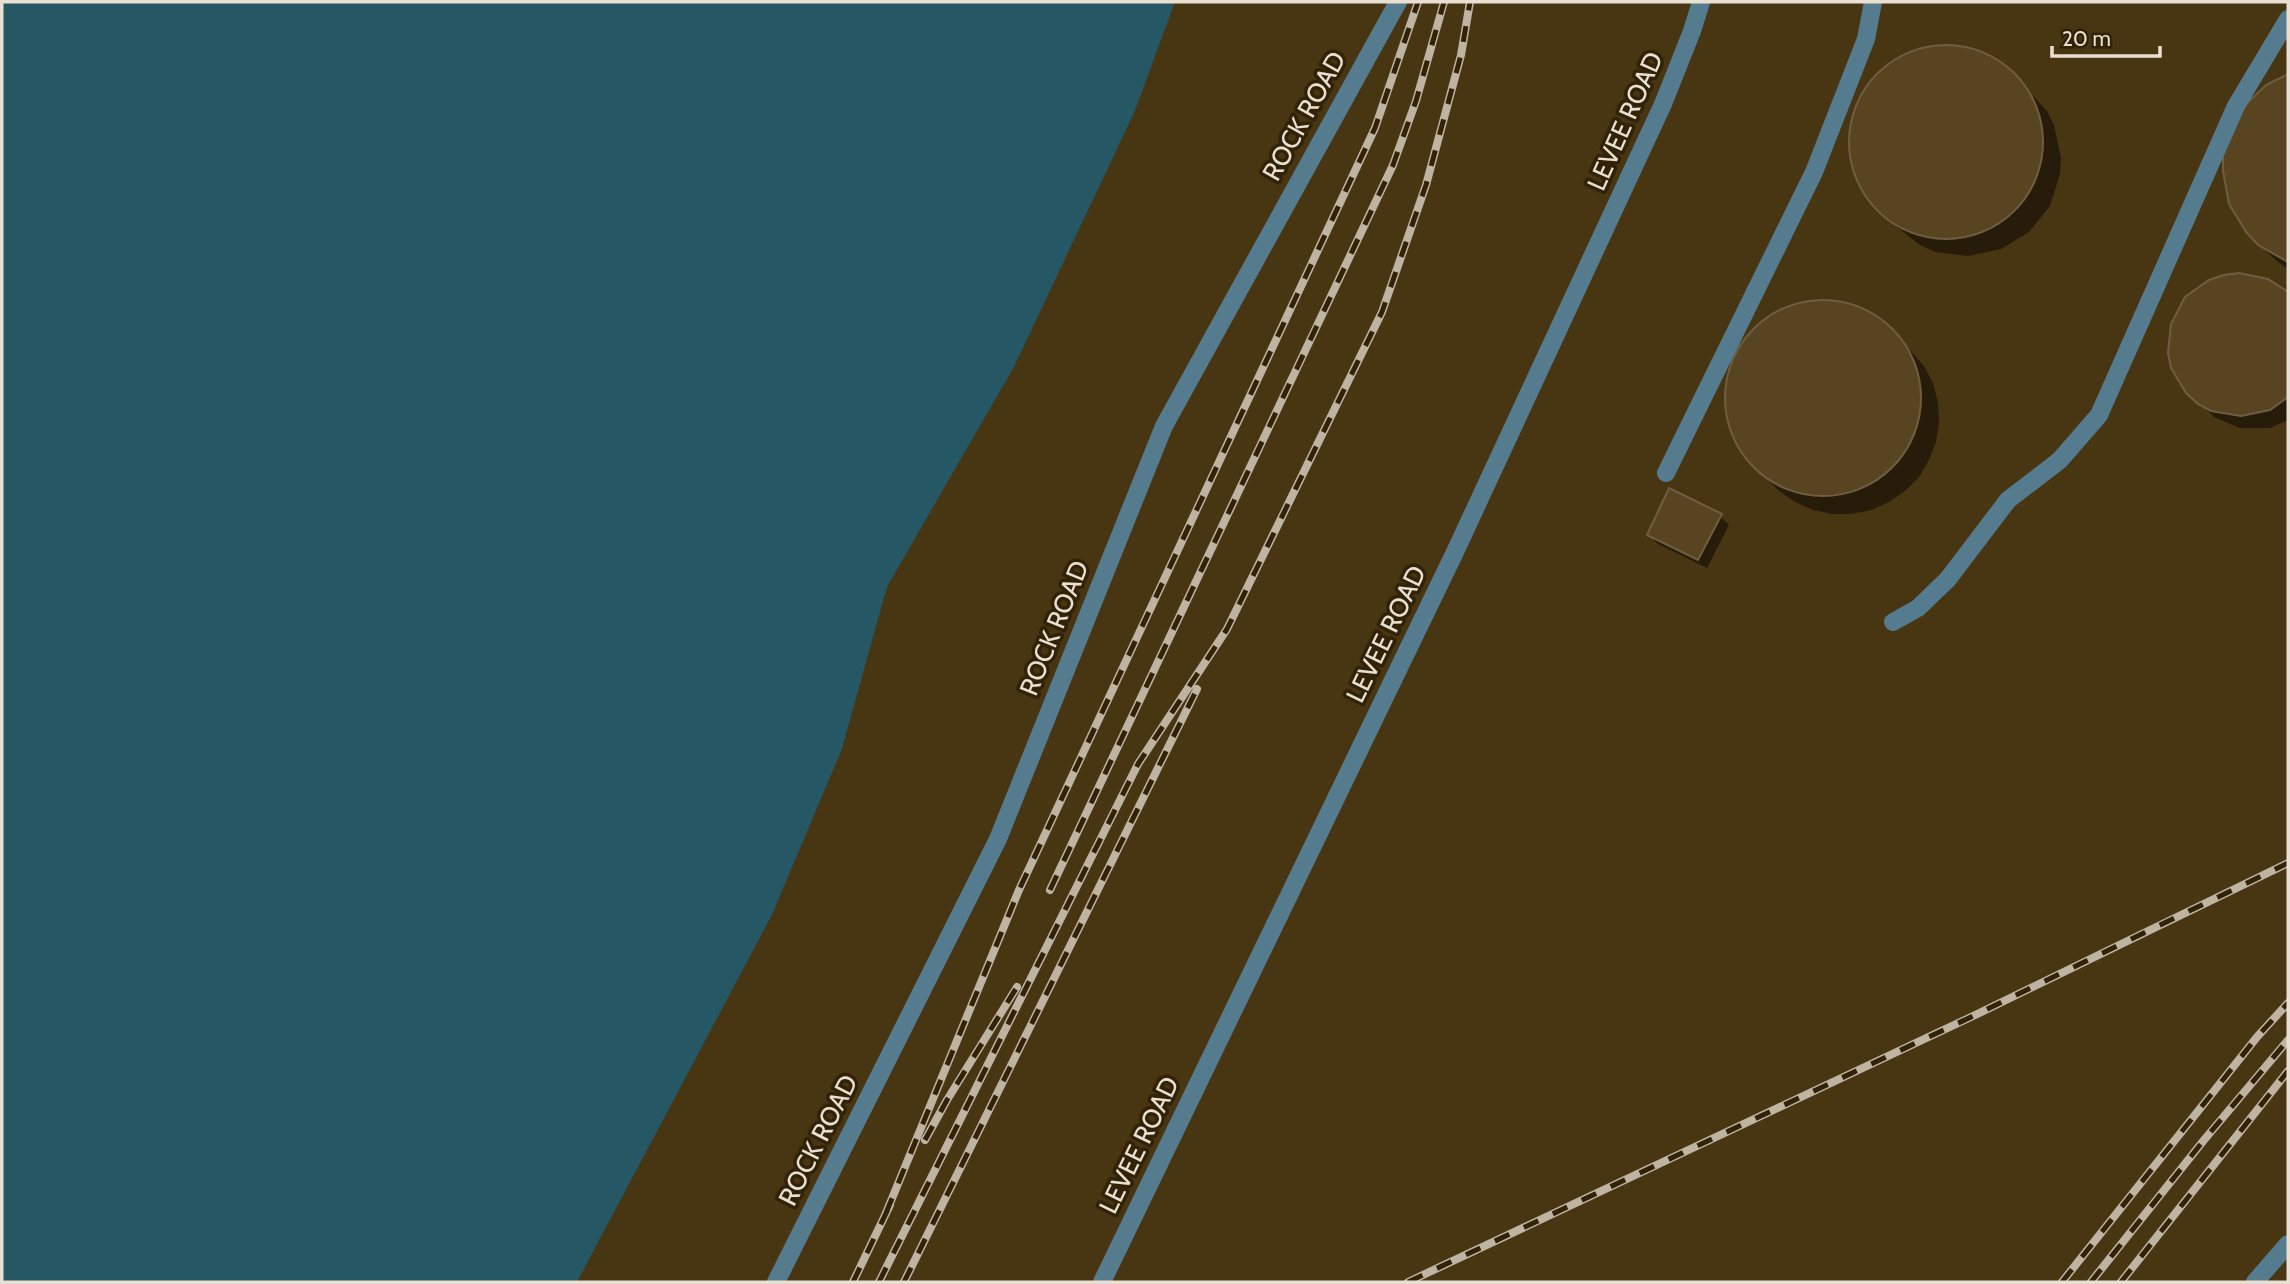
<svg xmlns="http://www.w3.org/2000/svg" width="2290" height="1284" font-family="Cabin,sans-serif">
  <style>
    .built { fill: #483512 }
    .water { fill: #255764 }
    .shadow { fill: #0007 }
    .building { fill: #584421; stroke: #6f5e42; stroke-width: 2 }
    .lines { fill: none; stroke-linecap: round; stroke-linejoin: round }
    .minor { stroke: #547b8e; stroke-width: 18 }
    .rail-casing { stroke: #bfb4a2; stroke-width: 8 }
    .rail { stroke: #322308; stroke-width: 5; stroke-dasharray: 16; stroke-linecap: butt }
    .labels { text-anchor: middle; stroke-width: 7; stroke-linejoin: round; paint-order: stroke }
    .street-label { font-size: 26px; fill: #eae0d1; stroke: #322308 }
  </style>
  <rect width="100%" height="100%" fill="#3c2d12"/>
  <path class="built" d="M1175 2H2288V1282H577L772 915 842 749 887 587 1014 367 1135 111Z"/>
  <path class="water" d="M2 2H1175L1135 111 1014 367 887 587 842 749 772 915 577 1282H2Z"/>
  <path class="shadow" d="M1944 46 1977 51 2006 67 2047 111 2054 125 2061 158 2060 174 2050 206 2029 232 2001 249 1968 256 1935 252 1920 245 1893 224 1875 205 1857 177 1851 144 1855 112 1862 97 1883 71 1911 53Z
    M2288 76V269L2278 262 2259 244 2238 218 2226 188 2225 155 2267 86Z
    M2280 288 2288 295V420L2270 428H2240L2214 417 2199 402Z
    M1823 302 1843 304 1861 309 1879 319 1894 332 1924 366 1933 383 1938 403 1939 422 1936 442 1929 460 1919 477 1905 491 1889 502 1871 510 1852 514H1832L1813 510 1795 502 1779 491 1747 458 1736 441 1729 423 1726 403 1727 384 1732 365 1741 348 1753 332 1768 319 1785 309 1803 304Z
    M1720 516 1729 525 1707 568 1658 544 1649 535Z"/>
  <path class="building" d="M1849 142a97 97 0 1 1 194 0a97 97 0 1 1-194 0Z
    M2288 74V262L2258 245 2246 232 2229 204 2223 171V155L2242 108 2266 85Z
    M2239 273 2268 279 2288 292V397L2270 410 2241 416 2211 411 2198 404 2186 393 2171 368 2168 353 2171 324 2185 297 2209 280 2224 275Z
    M1725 398a98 98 0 1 1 196 0a98 98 0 1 1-196 0Z
    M1669 488 1722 514 1698 560 1647 535Z"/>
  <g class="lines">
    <path class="minor" d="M1666 473 1814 172 1866 39 1873 2
      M1893 622 1918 608 1948 579 2008 500 2060 460 2099 415 2236 106 2288 19
      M776 1282 998 839 1164 426 1398 2
      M1102 1282 1455 552 1663 104 1692 31 1701 2
      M2255 1282 2288 1244"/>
    <defs>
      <path id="rail" d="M1050 890 1393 165 1416 101 1444 2
        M925 1140 947 1100 1017 987
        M886 1213 1019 890 1375 128 1418 2
        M853 1282 890 1205
        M879 1282 1138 764 1227 629 1382 312 1426 185 1461 55 1470 2
        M904 1282 1197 689
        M1408 1282 1969 1018 2288 863
        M2062 1282 2257 1037 2288 1003
        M2091 1282 2204 1140 2288 1040
        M2121 1282 2288 1071"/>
    </defs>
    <use href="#rail" class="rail-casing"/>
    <use href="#rail" class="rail"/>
  </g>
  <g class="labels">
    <g class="street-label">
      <text transform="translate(1304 116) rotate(-61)" y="9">ROCK ROAD</text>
      <text transform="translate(1625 121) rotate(-66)" y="9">LEVEE ROAD</text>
      <text transform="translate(1054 628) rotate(-68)" y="9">ROCK ROAD</text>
      <text transform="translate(1386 634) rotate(-64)" y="9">LEVEE ROAD</text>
      <text transform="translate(818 1140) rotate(-63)" y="9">ROCK ROAD</text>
      <text transform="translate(1139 1145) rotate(-64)" y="9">LEVEE ROAD</text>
    </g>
  </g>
  <rect width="2290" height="1284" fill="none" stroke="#eae0d1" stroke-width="7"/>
  <path d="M2052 46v10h108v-10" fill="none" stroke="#eae0d1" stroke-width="3.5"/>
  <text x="2062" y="46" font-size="21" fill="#eae0d1" stroke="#322308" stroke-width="5" paint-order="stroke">20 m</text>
</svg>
